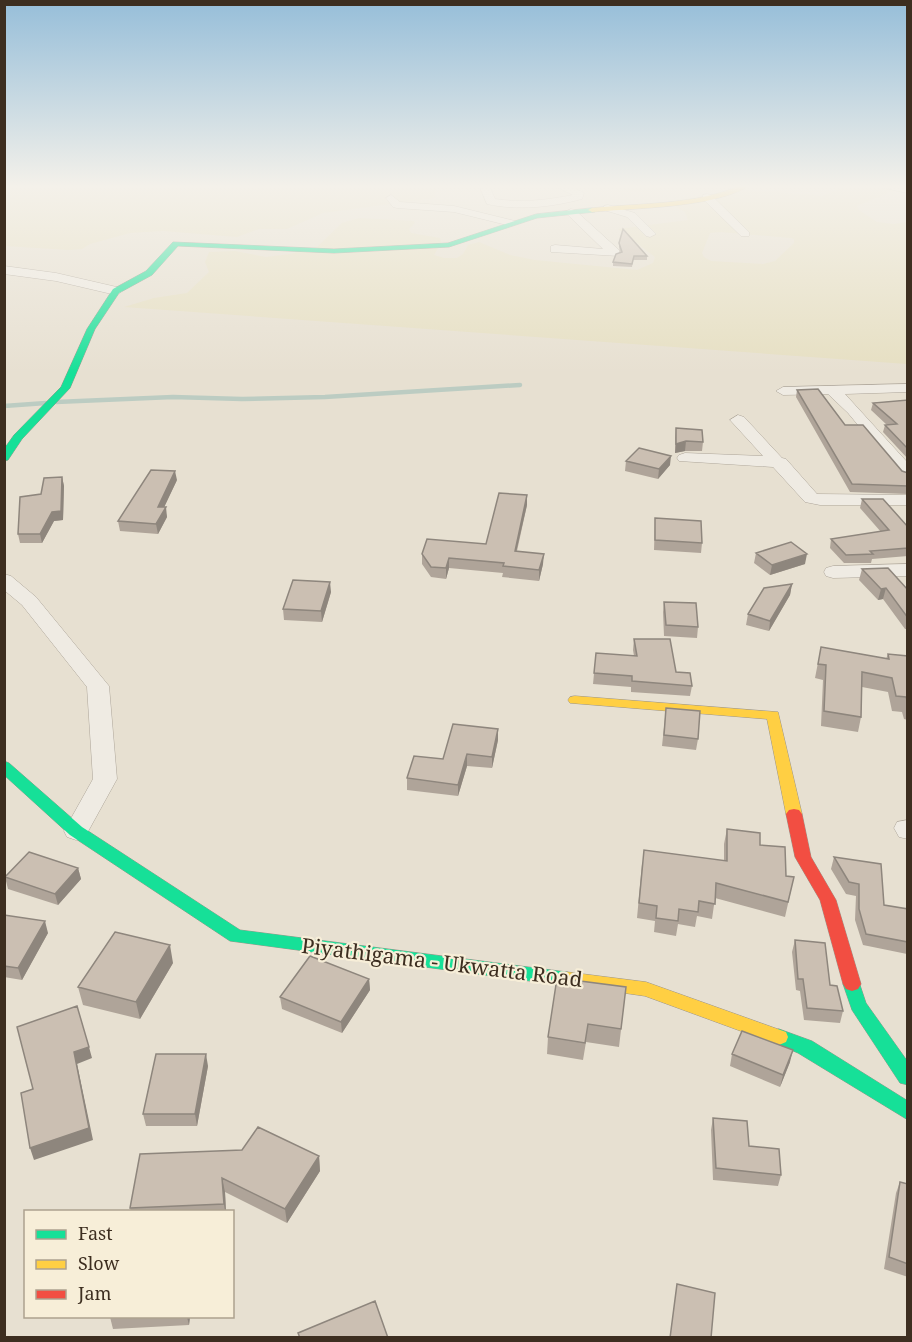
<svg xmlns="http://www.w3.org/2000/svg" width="912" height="1342" font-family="'Noto Serif',serif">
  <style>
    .farmland { fill: #e6dfc2; fill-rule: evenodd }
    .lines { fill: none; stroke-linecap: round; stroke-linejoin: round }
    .stream { stroke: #bcccc2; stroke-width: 4.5 }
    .street-casing { stroke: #ada599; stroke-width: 1 }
    .fast-casing { stroke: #9c958a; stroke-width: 1 }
    .slow-casing { stroke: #9c958a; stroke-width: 1 }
    .jam-casing { stroke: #9c958a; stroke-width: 1 }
    .street { fill: #efebe3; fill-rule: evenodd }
    .fast { fill: #16e098; fill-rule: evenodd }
    .slow { fill: #ffcf43; fill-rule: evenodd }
    .jam { fill: #f24e42; fill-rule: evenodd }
    .wall { fill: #afa499 }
    .shaded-wall { fill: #8e867d }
    .building { fill: #cbbfb2; stroke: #8e867d; stroke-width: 1.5 }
    .labels { text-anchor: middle; stroke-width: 4.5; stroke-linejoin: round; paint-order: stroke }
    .near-street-label { font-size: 21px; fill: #3d2e20; stroke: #f7eed8 }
  </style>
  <rect width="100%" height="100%" fill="#e7e0d1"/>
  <path class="farmland" d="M4 185H436L435 198 323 213 287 229H259L237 237 163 231 130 233 90 244 82 249 69 250 5 246Z
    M606 185H708L633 192Z
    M849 185H907L857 206 859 210 877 222 894 224 907 222V364L124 307 154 298 187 293 209 272 205 262 209 252 235 251 266 257 290 254 317 247 342 223 359 218 414 221 415 223 409 229 411 233 440 238 441 243 434 255 444 258H457L463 254 468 245 479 242 510 255 535 260 637 270 653 263 655 257 618 229 688 220 685 212 667 201 741 189 822 196ZM720 232 791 238 794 239V243L775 261 763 264 711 261 704 257 702 253 710 233Z"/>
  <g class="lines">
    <path class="stream" d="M56 402 173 397 242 399 325 397 520 385
      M4 406 46 403"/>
    <defs>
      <path id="street" d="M479 185H489L495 199C522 203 547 200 573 195L553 185H568L584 193 582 199C552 207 518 211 487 204Z
        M872 185 908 187V193Z
        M707 194 711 195 749 232V236H741L703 199V195Z
        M391 195 400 202 454 206 515 221 517 223 511 226 454 212 397 208 393 207 386 198Z
        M608 205 635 213 656 234 650 237 646 236 627 217 604 210V206Z
        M571 209 575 210 619 250V256L551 252V246L555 245 603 249 567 214 565 212Z
        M4 266 56 273 121 288 122 291 116 295 56 281 4 274Z
        M908 384V392L845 394 908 463V479L902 478 848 413 828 394 783 395 776 391 783 387Z
        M738 415 744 417 782 458 786 459 817 494 908 495V505H820L805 502 773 467 679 461 677 458 679 455 685 453 763 456 730 420Z
        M908 564V576L833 578 826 576 824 572 826 568 833 566Z
        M4 574 11 576 36 597 109 686 117 779 85 837 76 840 67 837 64 831 93 779 87 687 22 605 4 590Z
        M908 820V839L899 837 894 828 897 822Z"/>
      <path id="fast" d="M592 208 596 210 595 212 537 218 449 247 334 253 178 246 152 275 119 293 95 329 70 388 22 439 8 460 4 461V449L14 435 61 387 87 329 113 289 146 271 173 242 334 249 448 243 536 214Z
        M4 761 9 763 82 827 240 930 567 972 573 974 576 979 573 984 567 986 230 941 70 835 4 775Z
        M852 977 858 979 866 1003 908 1062V1085L900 1083 852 1010 843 984 846 979Z
        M779 1029 812 1041 908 1101V1120L798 1053 772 1042 770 1037 772 1032Z"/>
      <path id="slow" d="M741 185H750C717 208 633 208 592 212L588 210 592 208C638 203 699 205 741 185Z
        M575 696 778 712 802 814 799 818H789L786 814 767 719 570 703 568 700 570 697Z
        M567 972 646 982 786 1032 788 1037 786 1042 779 1045 645 996 561 984 558 979 561 974Z"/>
      <path id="jam" d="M794 809 799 810 802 814 811 857 836 900 861 984 858 989 852 991 846 989 843 984 820 900 795 857 786 814 789 810Z"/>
    </defs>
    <use href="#street" class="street-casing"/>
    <use href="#fast" class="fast-casing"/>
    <use href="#slow" class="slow-casing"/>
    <use href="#jam" class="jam-casing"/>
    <use href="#street" class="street"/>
    <use href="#fast" class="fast"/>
    <use href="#slow" class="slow"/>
    <use href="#jam" class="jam"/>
  </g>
  <path class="wall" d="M619 243 647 256V260H633L632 267 613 266V262L620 253 619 247Z
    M797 390 845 425 902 471 908 473V494L850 492 796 397Z
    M908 400V459L883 432 885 425H887L871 410 873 403Z
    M676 428 703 442 702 451H685L675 453V438Z
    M626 461 670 465 658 479 625 471Z
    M62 477 64 486 63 520 54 521 42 543H20L18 534 41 494Z
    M177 480 164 507 167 517 158 534 120 531 118 521Z
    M862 499 908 527V556L872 559 871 563H844L830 548 831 539 881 532 860 508Z
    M527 505 517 551 543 564 539 581 502 577 503 573 449 568 446 579 431 577 422 564V554L486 544Z
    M655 518 702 543 701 553 654 550Z
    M756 553 805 564 770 575 754 563Z
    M862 569 908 590V629H905L883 599 878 600 859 580Z
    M792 584 790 595 769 631 746 625 748 614Z
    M331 592 322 622 284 620 283 609Z
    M664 602 698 627 697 638 664 636 663 612Z
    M634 639 692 686 690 696 631 692V687L593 684 596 653 634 656 633 650Z
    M821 647 886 659 888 654 908 656V720L904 719 902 712 892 711 888 692 862 687 861 717 858 732 821 726 823 680 815 678Z
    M666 708 698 739 696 750 662 746Z
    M498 740 492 768 467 766 458 796 407 790V778L443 759Z
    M727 829 760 845 786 876 794 877 785 917 715 898 712 919 697 916 695 927 678 924 676 936 654 932 655 921 637 918 642 864 724 861V844Z
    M834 857 884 905 908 909 907 954 863 945 855 920 856 896 846 894 831 869Z
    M78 868 81 879 58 905 8 889 5 877Z
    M4 915 48 933 22 980 4 977Z
    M795 940 830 985 843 1011 840 1023 804 1020 800 991 796 990 792 952Z
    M173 963 140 1019 83 1005 78 987Z
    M369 979 370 990 342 1033 282 1009 280 997Z
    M626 987 619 1047 586 1042 583 1060 547 1054 548 1037Z
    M732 1054 790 1062 780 1087 730 1066Z
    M208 1066 197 1126H146L143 1114Z
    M713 1118 749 1146 781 1175 778 1186 713 1180 711 1130Z
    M242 1150 319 1156 320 1171 287 1223 225 1192 226 1212H131L130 1208Z
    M900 1182 908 1184V1277L884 1269 896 1193Z
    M677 1284 711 1338H670Z
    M110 1317H190L189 1325 113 1329Z"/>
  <path class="shaded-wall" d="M686 441 685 451 675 453 676 444Z
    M671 456 670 465 658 479 659 469Z
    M175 471 177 480 160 516 158 507Z
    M62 477 64 486 63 520 54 521 42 543 40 534Z
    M527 495V505L514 561 515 551Z
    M166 507 167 517 158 534 156 524Z
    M544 554 543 564 539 581V570Z
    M807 554 805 564 770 575 772 565Z
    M449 558V568L446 579V568Z
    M330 582 331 592 322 622 321 611Z
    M792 584 790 595 769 631 770 621Z
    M886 588 883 599 878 600 881 589Z
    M498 729V740L492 768V757Z
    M467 754V766L458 796V785Z
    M78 868 81 879 58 905 55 894Z
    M45 921 48 933 22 980 18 968Z
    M170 945 173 963 140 1019 136 1002Z
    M369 979 370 990 342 1033 341 1022Z
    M89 1047 92 1058 77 1064 93 1140 34 1160 30 1148 74 1052Z
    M793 1050 790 1062 780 1087 783 1075Z
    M206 1054 208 1066 197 1126 195 1114Z
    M319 1156 320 1171 287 1223 285 1209Z
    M222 1178 225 1192 226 1212H225L224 1204Z
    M187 1317H190L189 1325Z"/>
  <path class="building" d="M623 229 647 256H634L632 264 613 262 616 254 622 252 619 243Z
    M818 389 845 425H863L902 471 908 473V486L852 484 797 390Z
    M908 400V449L885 425 897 424 873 403Z
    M676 428 702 430 703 442 686 441 676 444Z
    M639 448 671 456 659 469 626 461Z
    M151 470 175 471 158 507H166L156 524 118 521Z
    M62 477 61 511 52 512 40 534H18L20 497 41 494 44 478Z
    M499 493 527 495 515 551 544 554 539 570 503 566 504 563 449 558 446 568 431 567 422 554 427 539 486 544Z
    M862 499H883L908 527V548L870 551 873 554 846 555 831 539 889 530Z
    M655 518 701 521 702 543 655 540Z
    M791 542 807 554 772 565 756 553Z
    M888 568 908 590V618L886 588 881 589 862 569Z
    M293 580 330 582 321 611 283 609Z
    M792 584 770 621 748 614 764 588Z
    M664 602 696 603 698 627 666 625Z
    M634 639H670L676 672 690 673 692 686 632 681V676L594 673 596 653 637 656Z
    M821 647 889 659 888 654 908 656V703L906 697 896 696 892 678 862 672 861 717 824 711 826 665 818 664Z
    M666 708 700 711 698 739 664 735Z
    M453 724 498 729 492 757 467 754 458 785 407 778 414 756 443 759Z
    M727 829 760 833V845L785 847 786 876 794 877 788 902 716 883 715 904 699 901 698 912 679 909 678 921 656 918 657 906 639 903 644 850 727 861Z
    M29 852 78 868 55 894 5 877Z
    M834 857 881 864 884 905 908 909V942L866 934 859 909V884L849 882Z
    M4 915 45 921 18 968 4 966Z
    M115 932 170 945 136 1002 78 987Z
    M795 940 825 943 830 985 837 986 843 1011 807 1008 803 979H798Z
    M310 956 369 979 341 1022 280 997Z
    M557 978 626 987 621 1029 588 1024 585 1043 548 1037Z
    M77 1006 89 1047 74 1052 89 1128 30 1148 21 1093 33 1089 17 1027Z
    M742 1031 793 1050 783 1075 732 1054Z
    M156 1054H206L195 1114H143Z
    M713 1118 747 1121 749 1146 779 1149 781 1175 716 1168Z
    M258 1127 319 1156 285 1209 222 1178 224 1204 130 1208 140 1154 242 1150Z
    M900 1182 908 1184V1264L889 1257Z
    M677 1284 715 1293 711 1338H670Z
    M375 1301 388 1338H300L298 1333Z"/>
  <linearGradient id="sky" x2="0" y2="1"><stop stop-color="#96bed9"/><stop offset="0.5" stop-color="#f4f1ea"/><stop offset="1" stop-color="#f4f1ea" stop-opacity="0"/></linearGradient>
  <rect width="912" height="373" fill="url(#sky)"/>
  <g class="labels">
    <g class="near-street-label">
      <text transform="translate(442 963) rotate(7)" y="7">Piyathigama - Ukwatta Road</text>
    </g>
  </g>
  <rect width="912" height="1342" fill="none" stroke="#3d2e20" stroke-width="12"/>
  <rect x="24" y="1210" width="210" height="108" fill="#f7eed8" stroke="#ada18e" stroke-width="1.5"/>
  <rect x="36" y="1230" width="30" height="9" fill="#16e098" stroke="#ada18e" stroke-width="1.5"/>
  <text x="78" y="1240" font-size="18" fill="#3d2e20">Fast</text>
  <rect x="36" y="1260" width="30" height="9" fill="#ffcf43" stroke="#ada18e" stroke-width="1.5"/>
  <text x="78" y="1270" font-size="18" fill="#3d2e20">Slow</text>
  <rect x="36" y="1290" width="30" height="9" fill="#f24e42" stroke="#ada18e" stroke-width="1.5"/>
  <text x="78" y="1300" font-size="18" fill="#3d2e20">Jam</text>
</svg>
